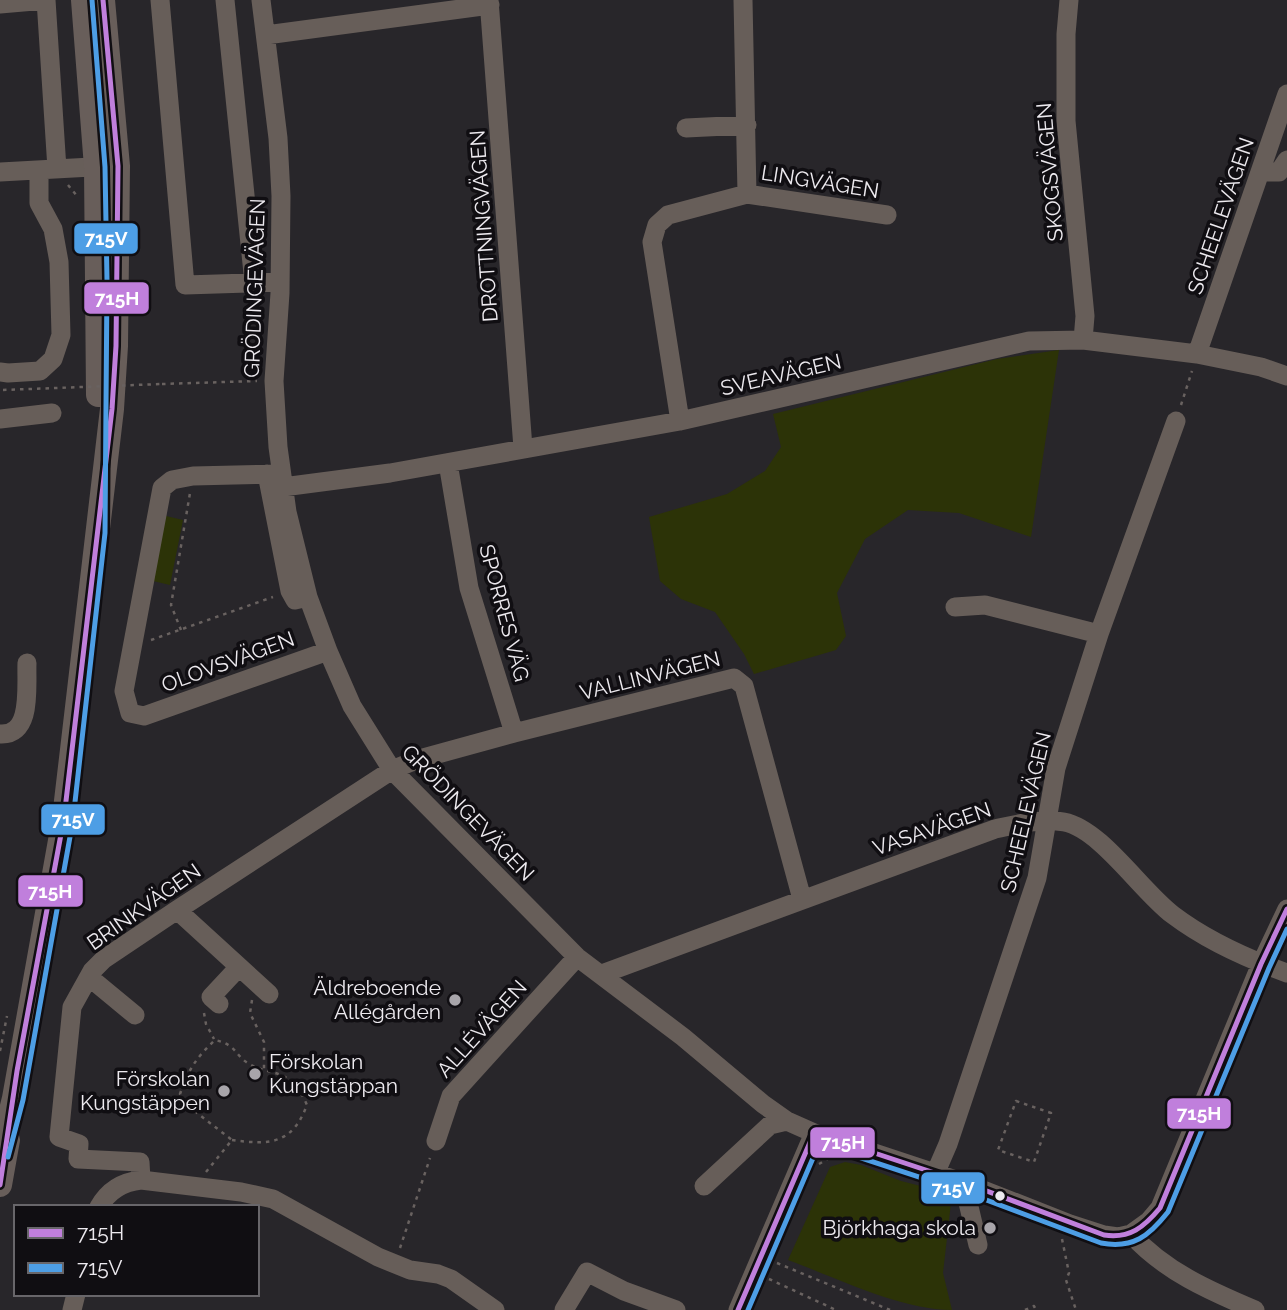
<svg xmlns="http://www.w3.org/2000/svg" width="1287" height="1310" font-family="Raleway,sans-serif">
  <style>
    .green { fill: #2c3307 }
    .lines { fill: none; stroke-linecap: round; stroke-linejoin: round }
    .path { stroke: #696260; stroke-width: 2.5; stroke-dasharray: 3.5 5; stroke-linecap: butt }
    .minor { stroke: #675e59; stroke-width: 19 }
    .major { stroke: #685e5a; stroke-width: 24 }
    .path-bridge { stroke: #696260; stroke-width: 2.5; stroke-dasharray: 3.5 5; stroke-linecap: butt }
    .bus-1-casing { stroke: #100e12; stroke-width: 10 }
    .bus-2-casing { stroke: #100e12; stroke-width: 10 }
    .bus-1 { stroke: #c07fdc; stroke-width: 5 }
    .bus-2 { stroke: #4d9ee5; stroke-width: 5 }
    .poi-dot { fill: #a8a5aa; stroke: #100e12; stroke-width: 2.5 }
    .bus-dot { fill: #edeaef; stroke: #100e12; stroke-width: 2.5 }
    .labels { text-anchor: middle; stroke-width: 7; stroke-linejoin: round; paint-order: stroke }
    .street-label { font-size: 21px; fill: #edeaef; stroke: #100e12 }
    .poi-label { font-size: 21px; fill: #edeaef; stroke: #100e12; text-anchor: end }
    .line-badge { stroke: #100e12; stroke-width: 2.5 }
    .badge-label { font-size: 19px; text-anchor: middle; font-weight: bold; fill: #fff }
  </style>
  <rect width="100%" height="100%" fill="#28262a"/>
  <path class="green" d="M1059 350 1031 537 959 513 908 510 865 539 837 593 846 636 836 650 754 674 744 654 715 612 681 599 660 581 649 517 727 494 765 471 781 447 773 414 997 359Z
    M166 516 183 520 170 585 153 581Z
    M845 1162 861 1165 901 1181 952 1194 943 1273 952 1310C901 1310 837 1278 788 1260L830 1167Z"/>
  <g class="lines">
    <path class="path" d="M68 185 77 196
      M162 384 257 381
      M1181 405 1192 371
      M181 630 171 605 190 493
      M151 640 273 597
      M252 1000 250 1013 264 1042V1071
      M204 1013 206 1024 214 1039
      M0 1051 7 1016
      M1016 1101 1051 1113 1034 1162 998 1150Z
      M819 1164 831 1157
      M206 1172 232 1140 197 1113 180 1094C188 1070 196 1058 215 1040 238 1045 234 1056 251 1065 262 1071 273 1071 283 1076 295 1081 302 1094 307 1105 292 1145 269 1145 232 1140
      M1062 1239 1069 1273 1066 1280 1076 1310
      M400 1248 430 1158
      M777 1263 890 1310
      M769 1279 836 1310
      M1025 1310 1034 1306 1036 1310"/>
    <path class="minor" d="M160 0 185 285 280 282
      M225 0 254 283
      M261 0 278 138 281 196 280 293 274 381 278 447 287 512 308 597 328 651 352 706 392 770 577 957 683 1037 763 1104 787 1121 814 1133 968 1184 1070 1224 1104 1235 1118 1237 1131 1234 1149 1221 1160 1208 1261 964 1287 909
      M489 0 523 448
      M1069 0 1066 34V121L1085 316 1083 340
      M0 4 46 0 57 169
      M266 35 490 5
      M686 128 747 125
      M0 172 110 166
      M1260 172H1279L1287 160
      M747 194 887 215
      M1197 354 1287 94
      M0 372 8 373 40 371 53 359 61 335 59 262 53 229 39 203V170
      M0 419 52 413
      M680 421 652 242 657 225 668 215 747 194 743 0
      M448 463 469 588 514 733
      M267 474 290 591 295 600 308 597
      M281 474 193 476 172 480 162 488 124 691 130 713 144 716 328 651
      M283 487 390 473 680 421 1029 341 1083 340 1197 354 1261 367 1287 376
      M955 607 985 605 1099 634
      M0 734C33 736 26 686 27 663
      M177 910 269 994
      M602 974 995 829C1018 824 1041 818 1064 822 1101 829 1141 891 1173 915 1206 940 1248 959 1287 973
      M89 977 135 1015
      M219 1004 211 997 239 967
      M436 1141 451 1096 577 957
      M935 1174 948 1144 1037 878 1056 768 1099 634 1176 421
      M141 1180 140 1162 78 1159 79 1144 59 1137 72 1007 92 971 104 959 177 910 392 770 416 760 514 733 734 678 744 686 802 899
      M968 1184 966 1194 978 1245
      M704 1186 770 1125 787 1121
      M99 1207C108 1191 122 1182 141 1180L241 1192 273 1199 378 1257 410 1270 438 1274 451 1279 495 1310
      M1131 1234C1164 1271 1210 1291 1255 1310
      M72 1310 76 1294
      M564 1310 587 1272 624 1291 676 1310
      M738 1310 814 1133"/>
    <path class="major" d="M83 0 96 167 98 395
      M0 1155 14 1098 64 818 112 409 116 346 118 166 103 0
      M0 1185 8 1140"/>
    <path class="path-bridge" d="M3 390 162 384"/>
    <defs>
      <path id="bus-1" d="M0 1185 17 1071 64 818 112 409 116 346 118 166 103 0
        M738 1310 814 1133 968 1184 1104 1235C1130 1239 1144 1227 1160 1208L1261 964 1287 909"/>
      <path id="bus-2" d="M8 1157 23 1100 73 820 105 533 107 280 105 167 92 0
        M748 1310 819 1144 965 1192 1101 1243C1133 1249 1149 1236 1168 1212L1269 968 1287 929"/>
    </defs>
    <use href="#bus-1" class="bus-1-casing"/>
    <use href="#bus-2" class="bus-2-casing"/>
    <use href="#bus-1" class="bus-1"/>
    <use href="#bus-2" class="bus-2"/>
  </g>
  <g class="poi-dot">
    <circle cx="455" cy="1000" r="7"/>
    <circle cx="255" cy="1074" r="7"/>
    <circle cx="224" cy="1091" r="7"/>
    <circle cx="990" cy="1228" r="7"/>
  </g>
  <circle class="bus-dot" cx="1000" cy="1196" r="6"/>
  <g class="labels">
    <g class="street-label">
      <text transform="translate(1050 172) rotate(-95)" y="7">SKOGSVÄGEN</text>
      <text transform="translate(820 182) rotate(9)" y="7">LINGVÄGEN</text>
      <text transform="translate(1221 216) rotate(-71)" y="7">SCHEELEVÄGEN</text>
      <text transform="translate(484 226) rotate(-94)" y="7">DROTTNINGVÄGEN</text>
      <text transform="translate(255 288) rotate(-88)" y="7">GRÖDINGEVÄGEN</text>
      <text transform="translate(781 375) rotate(-13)" y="7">SVEAVÄGEN</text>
      <text transform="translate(504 613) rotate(75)" y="7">SPORRES VÄG</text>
      <text transform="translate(228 662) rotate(-20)" y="7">OLOVSVÄGEN</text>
      <text transform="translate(650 676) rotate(-14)" y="7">VALLINVÄGEN</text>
      <text transform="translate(1026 812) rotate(-77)" y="7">SCHEELEVÄGEN</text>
      <text transform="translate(468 813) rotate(46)" y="7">GRÖDINGEVÄGEN</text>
      <text transform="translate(932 829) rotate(-19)" y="7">VASAVÄGEN</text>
      <text transform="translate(144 907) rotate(-35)" y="7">BRINKVÄGEN</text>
      <text transform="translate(482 1029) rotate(-48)" y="7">ALLÉVÄGEN</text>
    </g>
    <g class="poi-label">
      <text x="441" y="995">Äldreboende<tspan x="441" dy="24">Allégården</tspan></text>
      <text x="269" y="1069" text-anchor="start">Förskolan<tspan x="269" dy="24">Kungstäppan</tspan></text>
      <text x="210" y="1086">Förskolan<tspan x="210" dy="24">Kungstäppen</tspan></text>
      <text x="976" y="1235">Björkhaga skola</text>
    </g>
  </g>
  <g class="line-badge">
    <rect x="73" y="222" width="66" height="33" rx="7" fill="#4d9ee5"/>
    <rect x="83" y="281" width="67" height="34" rx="7" fill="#c07fdc"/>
    <rect x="40" y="803" width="66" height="33" rx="7" fill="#4d9ee5"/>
    <rect x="17" y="874" width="67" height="34" rx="7" fill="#c07fdc"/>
    <rect x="1166" y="1097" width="66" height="33" rx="7" fill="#c07fdc"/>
    <rect x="809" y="1126" width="67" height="33" rx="7" fill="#c07fdc"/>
    <rect x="920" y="1171" width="66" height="34" rx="7" fill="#4d9ee5"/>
  </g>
  <g class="badge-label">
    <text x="106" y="245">715V</text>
    <text x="117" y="305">715H</text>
    <text x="73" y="826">715V</text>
    <text x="50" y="898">715H</text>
    <text x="1199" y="1120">715H</text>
    <text x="843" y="1149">715H</text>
    <text x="953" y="1195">715V</text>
  </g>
  <rect x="14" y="1205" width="245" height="91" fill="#100e12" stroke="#68666a" stroke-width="2"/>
  <rect x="28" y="1228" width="35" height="10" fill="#c07fdc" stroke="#68666a" stroke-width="2"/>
  <text x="77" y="1240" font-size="21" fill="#edeaef">715H</text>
  <rect x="28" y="1263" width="35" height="10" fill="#4d9ee5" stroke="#68666a" stroke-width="2"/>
  <text x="77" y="1275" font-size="21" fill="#edeaef">715V</text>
</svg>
